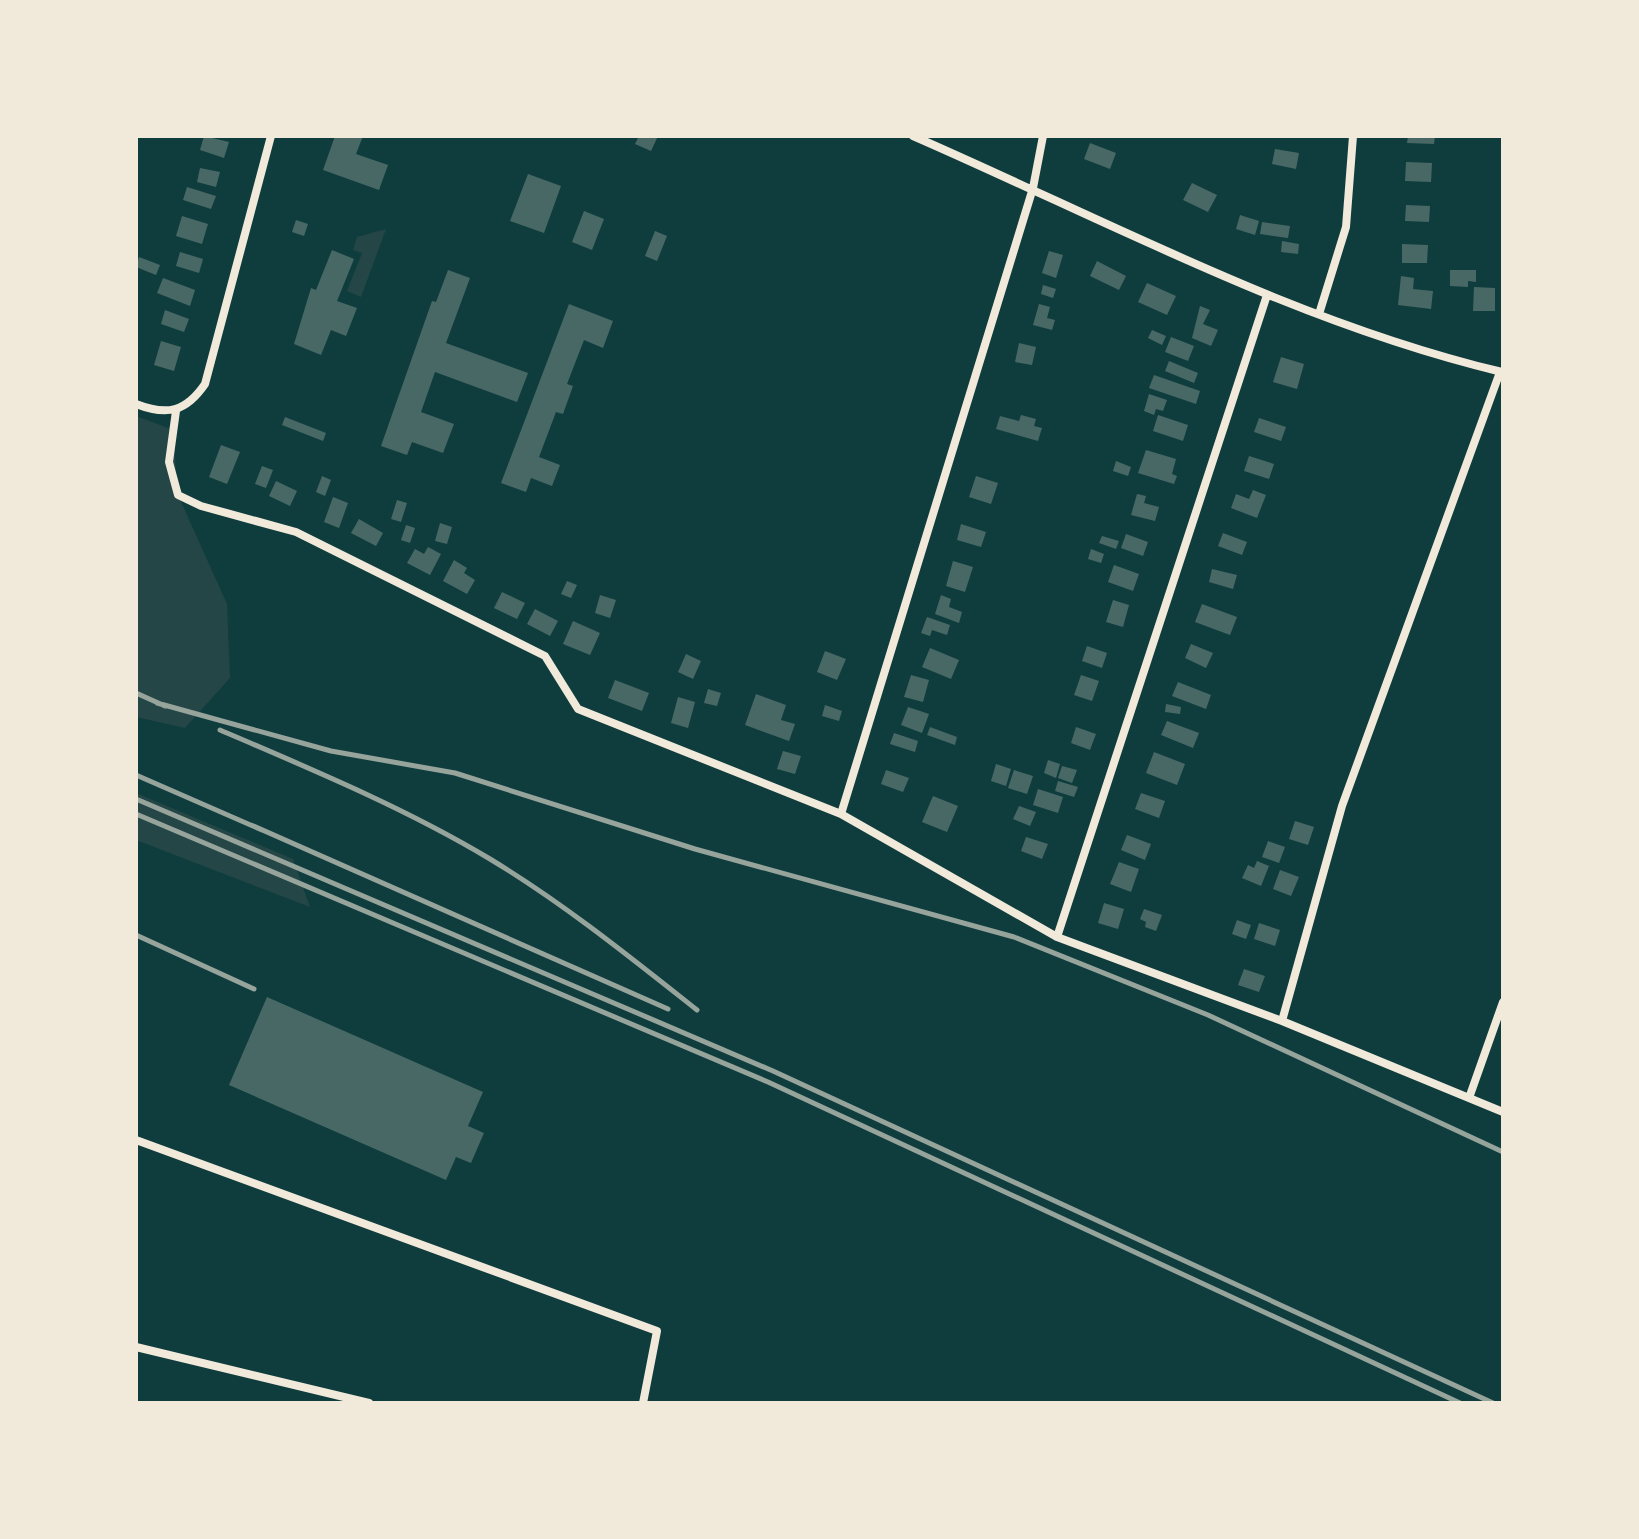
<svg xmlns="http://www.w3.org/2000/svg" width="1639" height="1539" font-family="'Roboto Serif',serif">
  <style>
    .green { fill: #244646 }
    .building { fill: #486865 }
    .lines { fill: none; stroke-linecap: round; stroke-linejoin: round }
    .minor { stroke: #f1e9da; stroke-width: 8 }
    .rail { stroke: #97a49c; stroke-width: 5 }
  </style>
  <rect width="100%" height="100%" fill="#0f3d3e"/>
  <path class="green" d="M386 229 361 297 347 291 362 253 353 250 357 237Z
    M136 416 173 430 178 495 227 604 230 678 185 728 136 717Z
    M136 793 293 859 310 907 136 840Z"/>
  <path class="building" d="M204 136 229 142 224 158 200 150Z
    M335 136H363L356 154 388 165 379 190 323 170Z
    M639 136H658L651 151 635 144Z
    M1408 136H1435L1434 144 1407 143Z
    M1090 143 1116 153 1110 169 1084 159Z
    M1275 149 1299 153 1296 169 1272 164Z
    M1406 162 1432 163 1431 182 1405 181Z
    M200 168 220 172 216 187 197 182Z
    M528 174 561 186 544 233 510 221Z
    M1192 183 1217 195 1208 212 1183 200Z
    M187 187 216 196 211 209 183 200Z
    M1406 205 1430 206 1429 222 1405 221Z
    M584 211 604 219 592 250 572 242Z
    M1240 215 1259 221 1255 235 1236 229Z
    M182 216 208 224 202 244 176 236Z
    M296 220 308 224 304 236 292 232Z
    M1262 222 1290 226 1288 238 1260 234Z
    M655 231 667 236 657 261 645 256Z
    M1282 241 1299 244 1298 254 1281 252Z
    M1402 244 1428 245 1427 263H1402Z
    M332 250 354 259 337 301 357 308 346 336 331 330 321 355 294 344 311 288 316 290Z
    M1049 251 1063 255 1056 278 1042 273Z
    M180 252 203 259 199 273 176 266Z
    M139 257 160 265 156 275 136 267Z
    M1097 261 1126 276 1119 290 1090 276Z
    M448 270 470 278 446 343 528 373 517 402 435 372 421 412 454 424 443 453 412 442 407 455 381 446 432 301 436 302Z
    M1450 270H1476V282L1468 281V287L1450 286Z
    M1401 276 1414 278 1413 289 1433 291 1431 309 1398 305Z
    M163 278 195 290 190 306 157 293Z
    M1147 283 1176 296 1167 315 1138 302Z
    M1043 285 1056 289 1053 298 1041 294Z
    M1474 287 1495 288V311H1473Z
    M569 304 613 321 603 348 584 340 567 384 573 386 563 414 556 412 539 457 560 465 552 486 531 478 526 492 501 483Z
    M1039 304 1050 307 1047 318 1055 320 1052 330 1033 325Z
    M1200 306 1210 310 1203 324 1218 330 1211 346 1192 338Z
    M165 310 189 319 184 332 161 324Z
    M1152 330 1166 336 1162 345 1148 338Z
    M1171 337 1194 346 1188 361 1165 352Z
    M161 341 181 347 174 371 154 365Z
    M1019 343 1036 347 1032 365 1015 362Z
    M1281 357 1304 364 1297 389 1273 382Z
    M1169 361 1198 373 1194 383 1165 371Z
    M1154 375 1200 391 1196 404 1149 388Z
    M1149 394 1167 400 1163 411 1156 409 1154 415 1144 411Z
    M1021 415 1036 419 1034 426 1042 428 1038 441 996 429 1000 416 1019 421Z
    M1158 415 1188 425 1183 441 1153 431Z
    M285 417 326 433 323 441 282 425Z
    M1259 418 1286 427 1281 441 1254 432Z
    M221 445 240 452 227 484 209 477Z
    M1146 450 1176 459 1172 474 1177 476 1174 484 1138 473Z
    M1249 456 1274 464 1269 479 1244 471Z
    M1116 461 1131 467 1128 476 1113 471Z
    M262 466 273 470 266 488 255 484Z
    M322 476 331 480 325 496 316 492Z
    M976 476 998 483 991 504 969 497Z
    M276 481 297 491 290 506 269 496Z
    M1253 490 1266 495 1257 518 1231 508 1236 494 1249 499Z
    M1137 494 1146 496 1144 503 1159 507 1155 521 1131 515Z
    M333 497 348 503 339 528 324 522Z
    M397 500 407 503 401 522 391 519Z
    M359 519 383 533 376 546 351 533Z
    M440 523 452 527 447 544 435 541Z
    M961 524 986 532 981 547 957 540Z
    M406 525 415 528 410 543 401 540Z
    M1223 533 1247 542 1242 555 1218 546Z
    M1126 534 1148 542 1143 556 1121 548Z
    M1102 536 1119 541 1116 549 1099 543Z
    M428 547 441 554 430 575 407 563 415 549 424 554Z
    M1091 549 1104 554 1101 563 1088 559Z
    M454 560 467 568 464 573 475 580 467 594 443 581Z
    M953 561 973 567 965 592 946 586Z
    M1114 565 1139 574 1133 591 1108 582Z
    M1212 569 1237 575 1233 589 1209 582Z
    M567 581 577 585 571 598 561 594Z
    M502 592 525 603 517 619 494 608Z
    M600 595 616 600 610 618 595 613Z
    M941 595 951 599 949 607 962 612 959 623 935 614Z
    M1113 600 1129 605 1123 627 1106 622Z
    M1202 604 1237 617 1230 635 1195 622Z
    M535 609 558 621 550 636 527 624Z
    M927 617 950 625 947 635 932 630 930 636 921 633Z
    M573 621 600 633 590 655 563 644Z
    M1191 644 1213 653 1206 668 1185 658Z
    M1087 646 1107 653 1102 668 1082 661Z
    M930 648 959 660 951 679 922 667Z
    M825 651 846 659 837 680 817 672Z
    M686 654 701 661 693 679 678 672Z
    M911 675 929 680 923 702 904 697Z
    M1081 675 1099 681 1092 701 1074 695Z
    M615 680 649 693 642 711 608 698Z
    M1178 682 1211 695 1206 709 1172 696Z
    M708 689 721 693 717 706 704 703Z
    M756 694 786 705 781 720 795 724 789 741 745 725Z
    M678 697 695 702 688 728 671 723Z
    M1166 704 1181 707 1180 714 1165 712Z
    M825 705 842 711 839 721 822 716Z
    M908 707 929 714 922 733 901 725Z
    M1167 721 1199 733 1193 748 1161 735Z
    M930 727 957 737 955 745 927 735Z
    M1076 727 1096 734 1090 750 1071 743Z
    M894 733 918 741 915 752 890 744Z
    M783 751 801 756 795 774 777 769Z
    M1154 752 1185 764 1177 785 1146 773Z
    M1048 760 1060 764 1056 778 1044 773Z
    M996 764 1011 769 1006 786 991 781Z
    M1062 766 1077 770 1072 783 1058 778Z
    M886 770 909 778 903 792 881 784Z
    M1014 770 1033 776 1027 794 1008 788Z
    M1058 781 1078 787 1074 797 1055 791Z
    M1038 789 1063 797 1058 813 1033 805Z
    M1141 793 1165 801 1159 818 1135 809Z
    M933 796 958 806 947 832 922 822Z
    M1019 806 1036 812 1030 826 1013 819Z
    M1295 821 1314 827 1308 845 1289 839Z
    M1127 835 1151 844 1145 860 1121 850Z
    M1026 837 1048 844 1042 859 1021 851Z
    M1268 841 1285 847 1279 863 1262 857Z
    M1257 861 1269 866 1261 886 1242 878 1248 865 1254 868Z
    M1119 862 1139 869 1131 892 1110 884Z
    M1280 870 1299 877 1291 896 1273 889Z
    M1104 903 1124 909 1118 929 1098 923Z
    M1144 909 1162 915 1156 931 1145 927 1146 922 1140 919Z
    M1237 920 1251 925 1246 939 1232 934Z
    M1259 923 1280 930 1275 946 1254 939Z
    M1244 969 1265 976 1259 992 1238 985Z
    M267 997 483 1092 468 1126 484 1133 471 1163 456 1157 446 1180 229 1085Z"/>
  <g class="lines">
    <path class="minor" d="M913 136C1106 220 1296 323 1502 372
      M1319 314 1346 227 1353 136
      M136 404C167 416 186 412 205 384L271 136
      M176 411 169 462 178 495 201 506 296 532 545 656 578 709 841 814 1057 937 1282 1021 1503 1112
      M841 814 1033 188 1043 136
      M1057 937 1267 295
      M1282 1021 1342 806 1500 372
      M1469 1098 1503 1002
      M136 1140 657 1331 643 1403
      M136 1347 369 1403"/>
    <path class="rail" d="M136 693 165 706
      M157 703 331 751 455 773 695 849 1014 937 1208 1015 1503 1152
      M220 730C311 769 405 808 490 859 563 903 630 957 697 1010
      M136 775 262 830
      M136 799 773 1071 1493 1403
      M136 814 768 1082 1460 1403
      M251 825 668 1009
      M136 935 254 989"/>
  </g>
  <rect width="1639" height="1539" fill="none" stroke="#f1e9da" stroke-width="276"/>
</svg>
